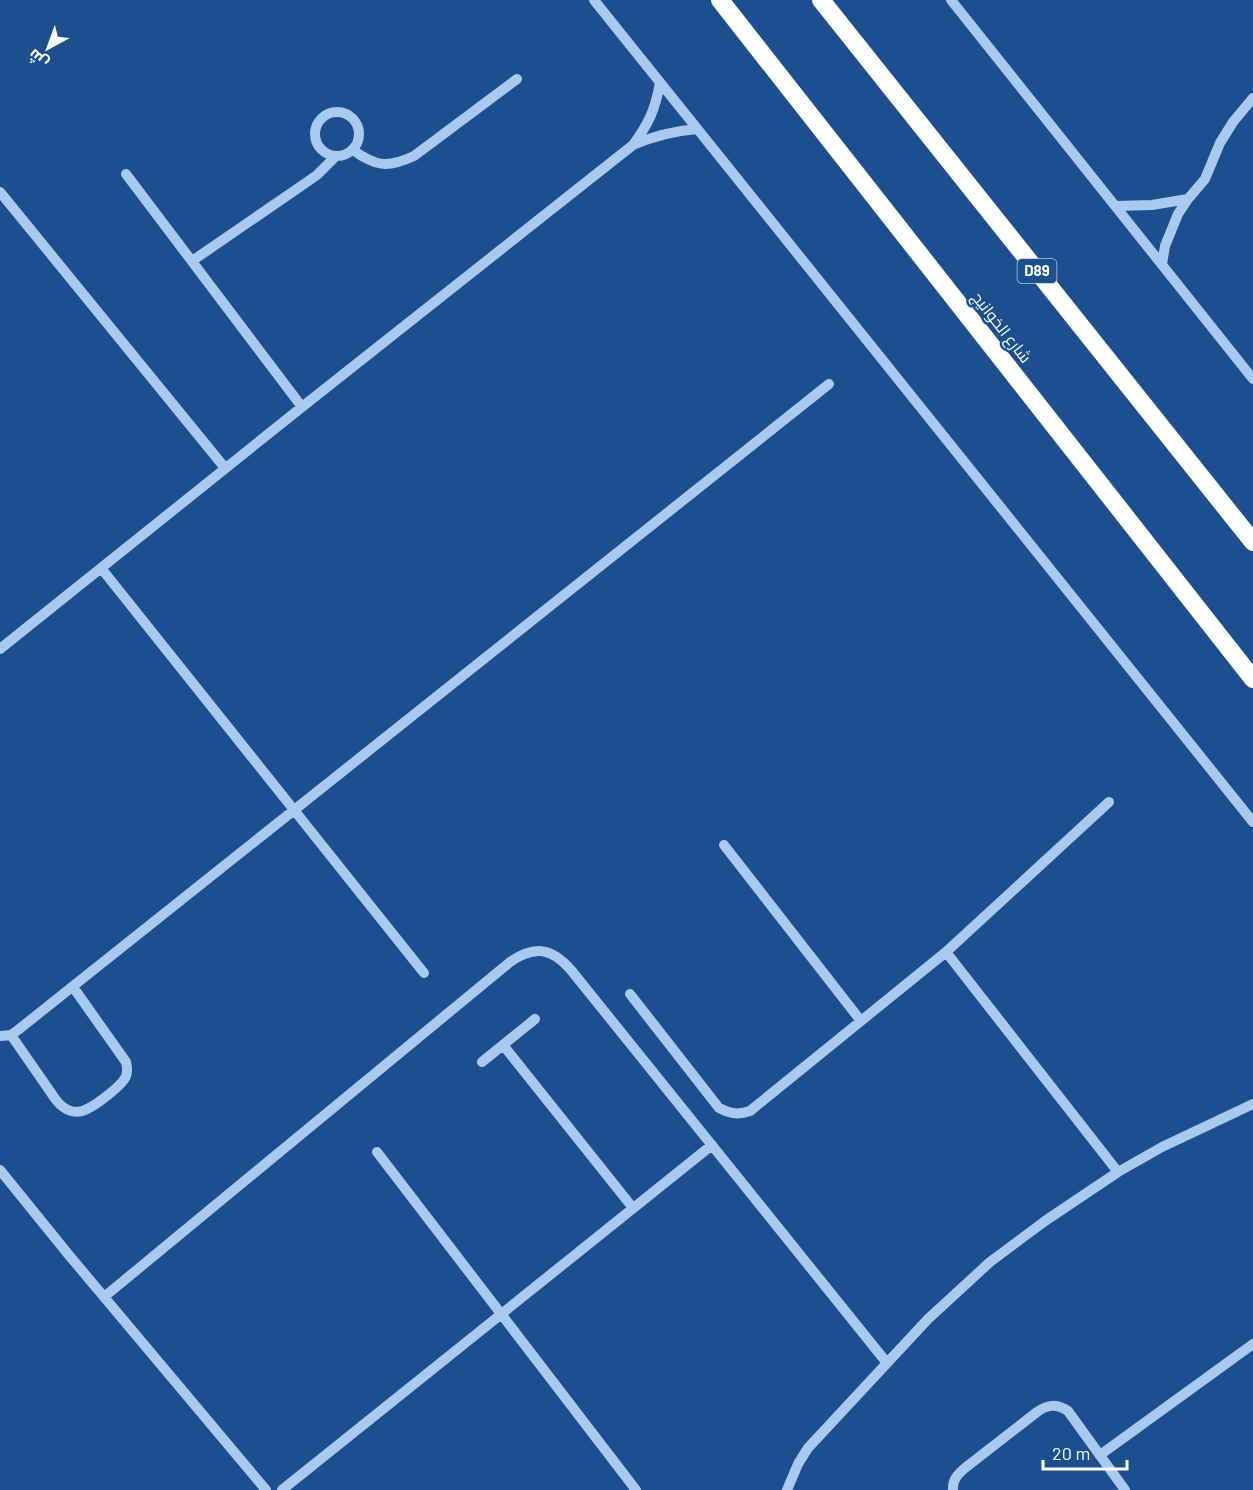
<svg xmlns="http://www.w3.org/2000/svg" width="1253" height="1490" font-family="Barlow,Cairo,sans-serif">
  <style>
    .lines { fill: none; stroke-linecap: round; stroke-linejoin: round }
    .minor { stroke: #a9c9ee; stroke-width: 10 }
    .highway { stroke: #fff; stroke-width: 18 }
    .labels { text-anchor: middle; stroke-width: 5; stroke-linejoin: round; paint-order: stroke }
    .shield { fill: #1b4f8f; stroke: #bbcadd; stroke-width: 1.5 }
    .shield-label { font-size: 15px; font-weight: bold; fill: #fff }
    .street-label { font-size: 16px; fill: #fff; stroke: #1b4f8f }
  </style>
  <rect width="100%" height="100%" fill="#1b4f8f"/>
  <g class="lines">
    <path class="minor" d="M594 0 1253 822
      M951 0 1253 379
      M315 134a22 22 0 1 1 44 0a22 22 0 1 1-44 0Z
      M633 145C649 123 655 110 660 83
      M353 150C376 167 388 168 414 156L517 79
      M126 174 302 407
      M0 192 225 468
      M1116 206 1152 205 1188 199
      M192 261 307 182 317 175 335 157
      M1162 264 1165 246 1178 214 1188 199 1205 179 1220 143 1233 122 1253 98
      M101 568 424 973
      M0 649 302 407 633 145C654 136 673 131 697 129
      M724 845 861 1021
      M946 952 1118 1172
      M630 994 719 1108C731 1114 738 1115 750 1111L946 952 1109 802
      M11 1035 56 1100C60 1105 64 1109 71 1111 75 1112 81 1112 85 1110 95 1106 123 1085 126 1076 128 1071 127 1066 126 1062L73 987
      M0 1036 11 1035 18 1030 829 384
      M503 1045 633 1208
      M482 1062 535 1019
      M377 1152 636 1490
      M0 1170 68 1254 266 1490
      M104 1297 510 962C535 945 552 948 571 970L887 1363
      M1100 1455 1253 1344
      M282 1490 712 1145
      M787 1490 798 1464 808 1448 928 1319 990 1262 1045 1221 1118 1172 1162 1147 1253 1104
      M953 1490C952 1480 958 1474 965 1468L1037 1412C1048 1404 1057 1404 1068 1411L1125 1490"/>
    <path class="highway" d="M720 0 1253 679
      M821 0 1253 542"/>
  </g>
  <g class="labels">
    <rect class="shield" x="1017.5" y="259" width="39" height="24" rx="4.5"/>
    <g class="shield-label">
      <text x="1037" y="276">D89</text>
    </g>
    <g class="street-label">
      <text transform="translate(1002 327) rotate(52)" y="6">شارع الخوانيج</text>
    </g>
  </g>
  <g transform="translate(48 48) rotate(221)" stroke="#1b4f8f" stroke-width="4.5" paint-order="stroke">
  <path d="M0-4.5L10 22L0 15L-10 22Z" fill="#ffffff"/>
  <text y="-9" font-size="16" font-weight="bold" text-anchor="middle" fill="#ffffff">ش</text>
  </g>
  <path d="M1043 1460v9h84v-9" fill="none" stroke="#ffffff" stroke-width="3"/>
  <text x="1052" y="1460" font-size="18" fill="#ffffff" stroke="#1b4f8f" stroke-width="4.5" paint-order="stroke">20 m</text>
</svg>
